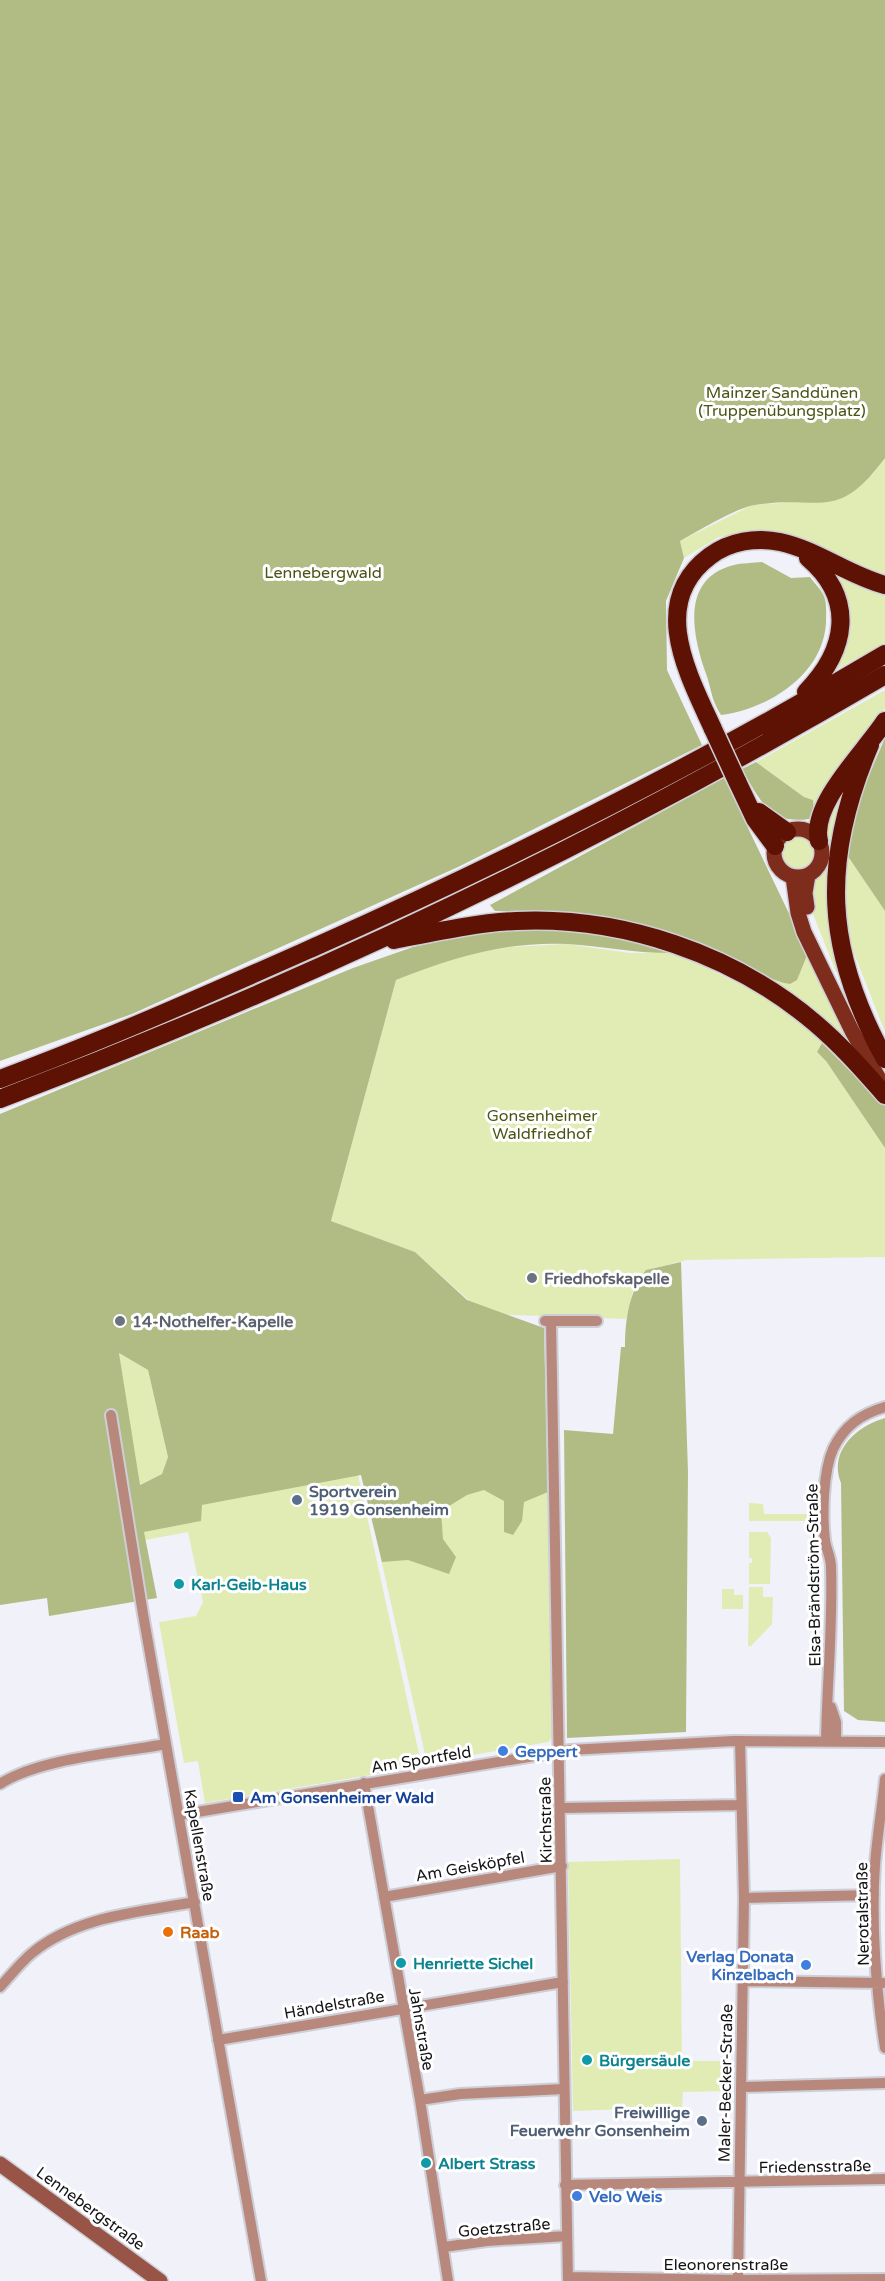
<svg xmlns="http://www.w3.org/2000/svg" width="885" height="2281" font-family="'Varela Round',sans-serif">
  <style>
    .green { fill: #e0ecb3 }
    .forest { fill: #b1bc84; fill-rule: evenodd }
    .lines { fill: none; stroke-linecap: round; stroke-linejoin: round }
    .minor-casing { stroke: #ceced6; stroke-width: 14 }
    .secondary-casing { stroke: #ceced6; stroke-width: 18 }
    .primary-casing { stroke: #ceced6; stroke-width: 18 }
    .motorway-casing { stroke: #ceced6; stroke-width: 21 }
    .minor { stroke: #b8887d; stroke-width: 10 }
    .secondary { stroke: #985446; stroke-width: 15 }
    .primary { stroke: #7e2d1d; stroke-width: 15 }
    .motorway { stroke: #5d1204; stroke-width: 18 }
    .motorway-bridge-casing { stroke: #ceced6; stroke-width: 21; stroke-linecap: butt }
    .motorway-bridge { stroke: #5d1204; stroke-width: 18 }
    .worship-dot { fill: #6b7280; stroke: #fff; stroke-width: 2 }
    .service-dot { fill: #5c6f8a; stroke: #fff; stroke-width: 2 }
    .culture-dot { fill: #0f9aa8; stroke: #fff; stroke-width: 2 }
    .shop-dot { fill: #3f7fe0; stroke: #fff; stroke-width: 2 }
    .transit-dot { fill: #1a4fb4; stroke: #fff; stroke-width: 2 }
    .food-dot { fill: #e8710a; stroke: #fff; stroke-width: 2 }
    .labels { text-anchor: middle; stroke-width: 6; stroke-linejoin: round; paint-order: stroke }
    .park-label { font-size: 16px; fill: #4b5414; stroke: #fff }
    .worship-label { font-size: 16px; font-weight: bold; fill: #5b616d; stroke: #fff; text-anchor: start }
    .service-label { font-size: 16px; font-weight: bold; fill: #4e5e75; stroke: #fff; text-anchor: start }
    .street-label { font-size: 16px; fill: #141417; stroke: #fff }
    .culture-label { font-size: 16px; font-weight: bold; fill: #0d838f; stroke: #fff; text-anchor: start }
    .shop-label { font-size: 16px; font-weight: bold; fill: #366cbe; stroke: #fff; text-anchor: start }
    .transit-label { font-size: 16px; font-weight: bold; fill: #164399; stroke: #fff; text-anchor: start }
    .food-label { font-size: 16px; font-weight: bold; fill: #c56008; stroke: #fff; text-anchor: start }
  </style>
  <rect width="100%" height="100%" fill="#f1f1fa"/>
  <path class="green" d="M885 458V576L771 530 719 537 684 558 680 541 752 505 782 503 872 475Z
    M835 577 885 593V643L835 670 846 637Z
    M885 690V708L814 809 813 800 804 797 756 762Z
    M845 790 840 970 836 972 811 909 813 881 827 859 822 823Z
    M782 853a16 16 0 1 1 32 0a16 16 0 1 1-32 0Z
    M845 852 885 911V1032L850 943 843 904Z
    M566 944 630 953H669L699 964 759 994 796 1018 822 1043 817 1052 826 1061 885 1148V1257L687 1260 646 1270 635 1283 626 1319 484 1314 415 1252 331 1221 396 980 458 956 509 947Z
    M808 953 852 1046 746 966 790 984 797 979Z
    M119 1353 148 1370 168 1457 162 1474 139 1485Z
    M358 1475 419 1754 406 1757 400 1770 205 1803 198 1761 184 1763 159 1622 196 1616 203 1602 188 1532 145 1540 143 1532 201 1521V1505Z
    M362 1475 547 1481 552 1738 548 1742 427 1763Z
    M749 1503 763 1504 764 1514H814V1521H749Z
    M749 1532H767L771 1538 770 1584H749V1563H752V1558H749Z
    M749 1587H763V1597H773L772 1624 751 1646H748Z
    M722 1589H734V1595H743V1609H722Z
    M680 1859 682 2061H732V2091L683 2092 682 2107 573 2111 568 1862Z"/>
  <path class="forest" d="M0 0H885V458C836 524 821 494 755 505 737 507 697 532 680 541L684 558 666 601 667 670 702 745 458 867 132 1014 0 1061Z
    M762 562 791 578 810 577C814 583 821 589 824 596 827 603 826 615 826 623 823 675 768 709 721 715 710 697 712 689 705 671 692 633 681 578 734 565 742 563 753 563 762 562Z
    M885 738V911L845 852 855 808Z
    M756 762 804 797 813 800 814 809 809 819C770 825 759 799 742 769Z
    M724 778 808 953 797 980 790 984C768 982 718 950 694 941 631 916 562 910 495 911L490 905Z
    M543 928 604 933 669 953C634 953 601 946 567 944 506 941 452 958 396 980L331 1221 415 1252 467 1300 544 1328 548 1492 524 1502 522 1521 513 1535 504 1532V1501L484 1490 467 1495 441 1511 443 1539 456 1557 449 1574 408 1560 382 1562 361 1475 202 1505 201 1521 144 1532 157 1598 49 1616 47 1598 0 1605V1114L353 968 413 947 476 933ZM119 1353 148 1370 168 1457 162 1474 140 1485Z
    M822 1043 885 1106V1148L826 1061 817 1052Z
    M681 1262 688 1472 686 1732 567 1738 564 1430 613 1434 621 1347H625C625 1319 629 1292 646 1270Z
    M885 1418V1722L858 1720 844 1711 841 1483C828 1451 857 1426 885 1418Z"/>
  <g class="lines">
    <defs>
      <path id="minor" d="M545 1321H597
        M551 1321 568 2281
        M111 1415 143 1614 261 2281
        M831 1707 836 1722V1741
        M826 1741C827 1683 833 1625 831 1567 831 1557 826 1549 825 1540 822 1515 823 1472 833 1449 844 1426 861 1414 885 1407
        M885 1779C882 1808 877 1837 875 1865 871 1921 876 1993 885 2048
        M364 1783 420 2100 448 2281
        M0 1784C40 1758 118 1753 166 1744
        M561 1808 741 1805
        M179 1815 570 1750 733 1741 885 1742
        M384 1897 562 1866
        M744 1898 874 1895
        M742 1981 883 1983
        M0 1987C10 1976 21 1962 32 1953 77 1916 140 1912 195 1902
        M218 2040 563 1982
        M742 2087 885 2083
        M420 2100 460 2094 564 2089
        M565 2185 885 2179
        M444 2247 487 2241 567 2236
        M568 2277 738 2280 885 2279
        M738 2281 744 1898 740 1741"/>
      <path id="secondary" d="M0 2164 160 2281"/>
      <path id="primary" d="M774 853a24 24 0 1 1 48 0a24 24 0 1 1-48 0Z
        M793 877 798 913 804 932 852 1031 882 1084
        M807 907 805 893 808 875"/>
      <path id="motorway" d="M806 692C847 650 856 599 808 558
        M713 729C688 674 648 602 710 556 730 541 756 537 780 542 817 550 848 575 885 585
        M870 745C821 860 824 949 885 1059
        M737 781 755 819 775 846
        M759 812 787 832
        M819 841C810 804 865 752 885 721
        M394 940C435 932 475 923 516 921 622 916 734 954 815 1023 841 1045 863 1070 885 1095
        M0 1079C108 1039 213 992 319 945 513 858 702 763 885 654
        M0 1099C306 983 603 841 885 675"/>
    </defs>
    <use href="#minor" class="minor-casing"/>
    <use href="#secondary" class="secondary-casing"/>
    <use href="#primary" class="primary-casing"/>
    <use href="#motorway" class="motorway-casing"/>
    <use href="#minor" class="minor"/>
    <use href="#secondary" class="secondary"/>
    <use href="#primary" class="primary"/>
    <use href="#motorway" class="motorway"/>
    <defs>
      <path id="motorway-bridge" d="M713 729 737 781"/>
    </defs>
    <use href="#motorway-bridge" class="motorway-bridge-casing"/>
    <use href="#motorway-bridge" class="motorway-bridge"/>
  </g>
  <g class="worship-dot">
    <circle cx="532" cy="1278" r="6"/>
    <circle cx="120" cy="1321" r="6"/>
  </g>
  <g class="service-dot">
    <circle cx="297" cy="1500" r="6"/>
    <circle cx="702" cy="2121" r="6"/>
  </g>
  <g class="culture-dot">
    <circle cx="179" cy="1584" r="6"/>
    <circle cx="401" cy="1963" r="6"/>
    <circle cx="587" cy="2060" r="6"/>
    <circle cx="426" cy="2163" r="6"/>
  </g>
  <g class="shop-dot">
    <circle cx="503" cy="1751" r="6"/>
    <circle cx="806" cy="1965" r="6"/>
    <circle cx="577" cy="2196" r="6"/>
  </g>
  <rect class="transit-dot" x="232" y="1791" width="12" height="12" rx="3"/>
  <circle class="food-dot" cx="168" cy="1932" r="6"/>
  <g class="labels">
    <g class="park-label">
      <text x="782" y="398">Mainzer Sanddünen<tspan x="782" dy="18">(Truppenübungsplatz)</tspan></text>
      <text x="323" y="578">Lennebergwald</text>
      <text x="542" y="1121">Gonsenheimer<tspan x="542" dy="18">Waldfriedhof</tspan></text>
    </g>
    <g class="worship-label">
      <text x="544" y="1284">Friedhofskapelle</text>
      <text x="132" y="1327">14-Nothelfer-Kapelle</text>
    </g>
    <g class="service-label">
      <text x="309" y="1497">Sportverein<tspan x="309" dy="18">1919 Gonsenheim</tspan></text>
      <text x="690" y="2118" text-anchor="end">Freiwillige<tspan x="690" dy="18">Feuerwehr Gonsenheim</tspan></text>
    </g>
    <g class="street-label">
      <text transform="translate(813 1575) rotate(-91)" y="6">Elsa-Brändström-Straße</text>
      <text transform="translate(421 1759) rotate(-9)" y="6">Am Sportfeld</text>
      <text transform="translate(545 1820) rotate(-91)" y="6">Kirchstraße</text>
      <text transform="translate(200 1845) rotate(80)" y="6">Kapellenstraße</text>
      <text transform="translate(470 1866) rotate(-10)" y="6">Am Geisköpfel</text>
      <text transform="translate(862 1914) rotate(-91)" y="6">Nerotalstraße</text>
      <text transform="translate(334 2004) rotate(-10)" y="6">Händelstraße</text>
      <text transform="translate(422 2029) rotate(80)" y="6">Jahnstraße</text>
      <text transform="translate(725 2083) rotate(-89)" y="6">Maler-Becker-Straße</text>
      <text transform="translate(815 2166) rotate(-1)" y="6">Friedensstraße</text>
      <text transform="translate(91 2208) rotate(36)" y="6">Lennebergstraße</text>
      <text transform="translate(504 2227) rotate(-5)" y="6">Goetzstraße</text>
      <text x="726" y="2270">Eleonorenstraße</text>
    </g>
    <g class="culture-label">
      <text x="191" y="1590">Karl-Geib-Haus</text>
      <text x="413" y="1969">Henriette Sichel</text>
      <text x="599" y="2066">Bürgersäule</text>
      <text x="438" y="2169">Albert Strass</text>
    </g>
    <g class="shop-label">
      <text x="515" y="1757">Geppert</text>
      <text x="794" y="1962" text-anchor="end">Verlag Donata<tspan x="794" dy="18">Kinzelbach</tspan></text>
      <text x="589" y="2202">Velo Weis</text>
    </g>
    <g class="transit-label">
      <text x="250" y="1803">Am Gonsenheimer Wald</text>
    </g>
    <g class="food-label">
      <text x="180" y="1938">Raab</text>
    </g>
  </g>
</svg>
